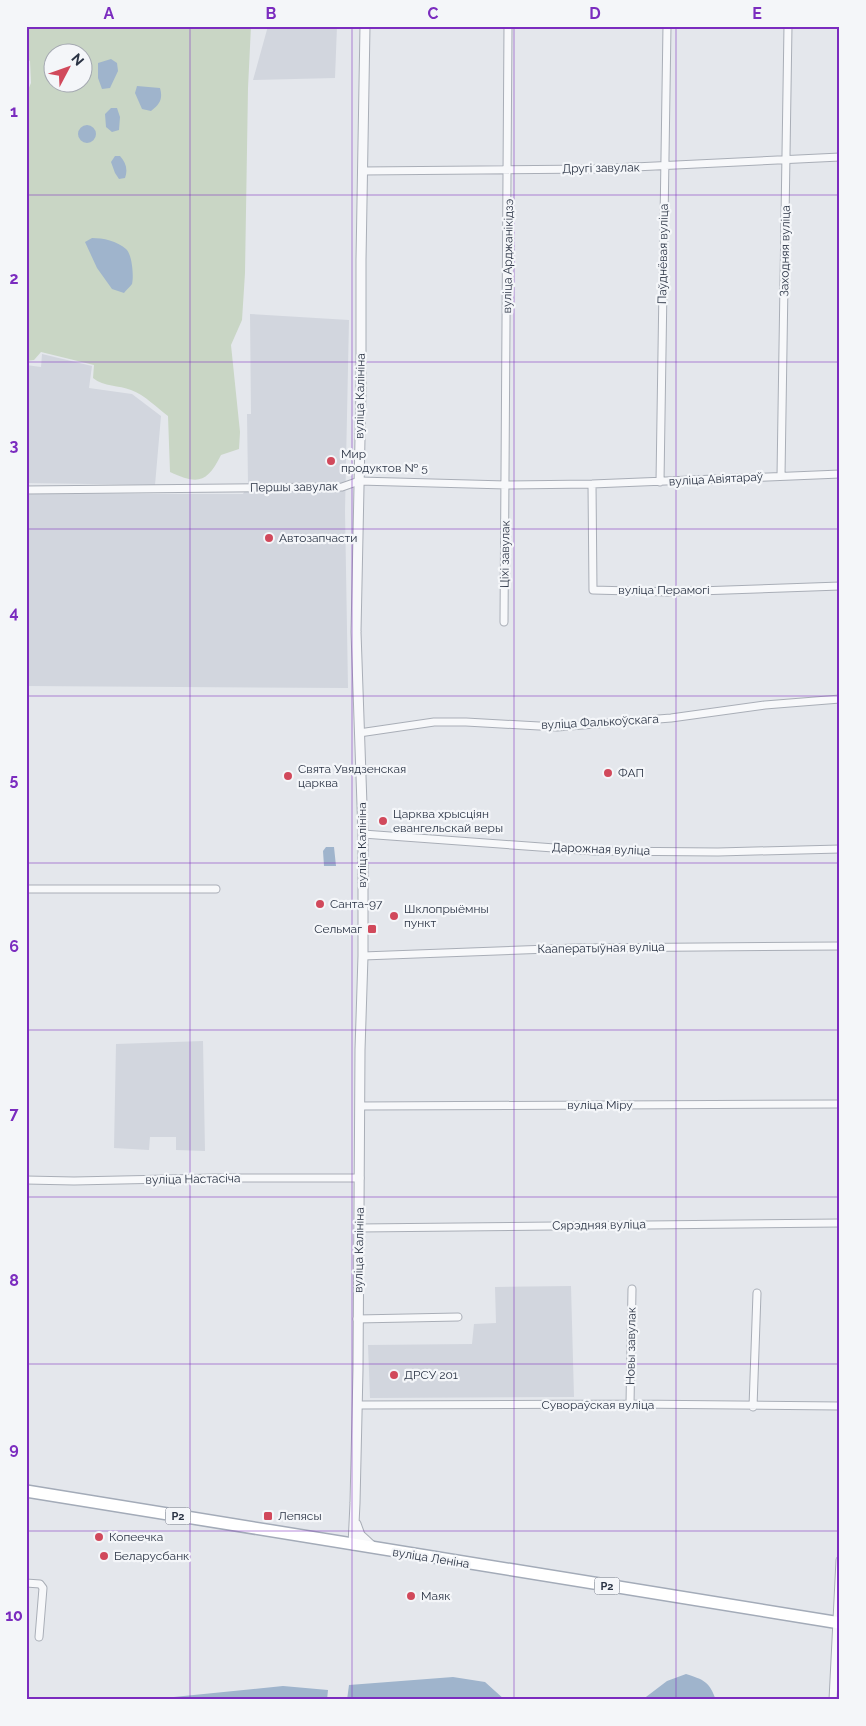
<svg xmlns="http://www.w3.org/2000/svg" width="866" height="1726" font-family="Raleway,sans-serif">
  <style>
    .built { fill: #d2d6de }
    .green { fill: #c9d6c5; fill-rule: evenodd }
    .water { fill: #9fb4cc }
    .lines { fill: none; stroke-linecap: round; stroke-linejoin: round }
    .minor-casing { stroke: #a9aeb7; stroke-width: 9 }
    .tertiary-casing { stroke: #a9aeb7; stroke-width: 11 }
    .primary-casing { stroke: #a3abb8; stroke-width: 14 }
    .minor { stroke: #f7f8fa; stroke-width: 7 }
    .tertiary { stroke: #f7f8fa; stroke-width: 9 }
    .primary { stroke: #fff; stroke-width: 11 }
    .grid { fill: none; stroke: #7b2cbf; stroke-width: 1; stroke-opacity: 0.55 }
    .poi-dot { fill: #d1495b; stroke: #f4f6f9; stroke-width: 2 }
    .labels { text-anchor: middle; stroke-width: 4.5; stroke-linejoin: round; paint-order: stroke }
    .shield { fill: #f4f6f9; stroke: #676e7b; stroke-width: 1 }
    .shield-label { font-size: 11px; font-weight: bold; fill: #2b3445 }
    .street-label { font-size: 12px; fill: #2b3445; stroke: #f4f6f9 }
    .poi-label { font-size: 12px; fill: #2b3445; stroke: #f4f6f9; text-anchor: start }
    .neatline { fill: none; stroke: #7b2cbf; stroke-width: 2 }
    .grid-label { font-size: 16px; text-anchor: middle; font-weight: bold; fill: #7b2cbf }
  </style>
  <rect width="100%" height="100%" fill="#e4e7ec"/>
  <path class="built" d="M268 26H337L335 78 253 80Z
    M250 314 349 320 345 511 348 688 26 686V494H243L248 484 247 414H251Z
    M42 354 92 366 89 388 132 394 161 416 155 485 26 483V365L41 367Z
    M203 1041 205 1151 176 1150V1137H150L149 1150 114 1148 116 1044Z
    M571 1286 574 1397 370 1398 368 1345 472 1344 474 1324 496 1323 495 1287Z"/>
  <path class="green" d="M26 26H251L248 88 245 273 242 320 231 345 240 432 239 449 221 455C207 483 198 485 170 472L168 416C157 408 145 395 131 390 119 385 104 387 93 378L94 365 41 352 34 360 26 361V91L28 90 31 83 30 61 26 58ZM52 52H82V82H52Z"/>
  <path class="water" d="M111 59 117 63 118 71 110 88 102 89 98 78V63Z
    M137 86 160 88C163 99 160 104 151 111L142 109 135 93Z
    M111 108H117L120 117 119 130 112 132 106 127 105 114Z
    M78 134a9 9 0 1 1 18 0a9 9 0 1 1-18 0Z
    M115 156H120C126 163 128 169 125 178L119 179 115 173 111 162Z
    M92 238C103 238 117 241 126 249 132 254 134 276 132 284 130 287 126 290 124 293L112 289 97 268 85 242Z
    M326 847H334L336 866H324L323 851Z
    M686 1674C704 1680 709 1681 716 1700H642L667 1681Z
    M453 1677 485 1682 505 1700H347L349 1685Z
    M283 1686 328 1690 327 1700H144Z"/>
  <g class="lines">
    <defs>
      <path id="minor" d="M362 171 593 169 840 157
        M781 476 788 26
        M660 482 667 26
        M592 484 593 590 669 592 840 586
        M26 490 342 487 359 481 506 485 592 484 840 474
        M504 622 508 26
        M359 733 434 722H466L557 727 671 718 765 705 840 699
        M363 834 595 851 718 852 840 849
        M26 889H216
        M363 956 576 948 840 946
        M360 1106 840 1104
        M26 1180 74 1181 215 1178H360
        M359 1228 840 1223
        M357 1319 458 1317
        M630 1404 632 1289
        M357 1405 630 1404 840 1406
        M753 1407 757 1293
        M26 1583 40 1584 43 1588 39 1637
        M833 1700 840 1560"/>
      <path id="tertiary" d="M356 1524 360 1535 373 1547
        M353 1545 355 1503 358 1370 360 1050 363 956V834L356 632 361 390V260L365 26"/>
      <path id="primary" d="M26 1491 840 1623"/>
    </defs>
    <use href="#minor" class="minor-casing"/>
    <use href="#tertiary" class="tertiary-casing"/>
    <use href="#primary" class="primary-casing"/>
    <use href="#minor" class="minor"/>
    <use href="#tertiary" class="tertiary"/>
    <use href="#primary" class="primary"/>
  </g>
  <path class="grid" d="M190 26V1700M352 26V1700M514 26V1700M676 26V1700M26 195H840M26 362H840M26 529H840M26 696H840M26 863H840M26 1030H840M26 1197H840M26 1364H840M26 1531H840"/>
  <g class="poi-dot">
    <circle cx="331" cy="461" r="5"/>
    <circle cx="269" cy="538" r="5"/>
    <circle cx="608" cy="773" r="5"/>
    <circle cx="288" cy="776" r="5"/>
    <circle cx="383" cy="821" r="5"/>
    <circle cx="320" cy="904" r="5"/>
    <circle cx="394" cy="916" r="5"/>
    <rect x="367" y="924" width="10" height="10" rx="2.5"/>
    <circle cx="394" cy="1375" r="5"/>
    <rect x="263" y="1511" width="10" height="10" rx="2.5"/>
    <circle cx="99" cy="1537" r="5"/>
    <circle cx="104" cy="1556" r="5"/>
    <circle cx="411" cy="1596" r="5"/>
  </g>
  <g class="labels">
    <g class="shield">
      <rect x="165.5" y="1507.5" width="25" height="17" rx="4"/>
      <rect x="594.5" y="1577.5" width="25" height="17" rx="4"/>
    </g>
    <g class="shield-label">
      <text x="178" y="1520">Р2</text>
      <text x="607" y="1590">Р2</text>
    </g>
    <g class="street-label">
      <text transform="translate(601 168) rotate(-1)" y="4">Другі завулак</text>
      <text transform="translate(785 251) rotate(-89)" y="4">Заходняя вуліца</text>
      <text transform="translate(663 254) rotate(-89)" y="4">Паўднёвая вуліца</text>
      <text transform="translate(508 256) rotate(-89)" y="4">вуліца Арджанікідзэ</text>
      <text transform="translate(360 396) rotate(-89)" y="4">вуліца Калініна</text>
      <text transform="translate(716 479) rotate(-3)" y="4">вуліца Авіятараў</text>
      <text transform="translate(294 487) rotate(-1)" y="4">Першы завулак</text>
      <text transform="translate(505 554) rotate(-89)" y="4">Ціхі завулак</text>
      <text x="664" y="594">вуліца Перамогі</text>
      <text transform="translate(600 722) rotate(-3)" y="4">вуліца Фалькоўскага</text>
      <text transform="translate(362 845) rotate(-90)" y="4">вуліца Калініна</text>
      <text transform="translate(601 849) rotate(2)" y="4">Дарожная вуліца</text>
      <text transform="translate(601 948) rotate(-1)" y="4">Кааператыўная вуліца</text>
      <text x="600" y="1109">вуліца Міру</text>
      <text transform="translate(193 1179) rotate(-1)" y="4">вуліца Настасіча</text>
      <text transform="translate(599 1225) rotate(-1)" y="4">Сярэдняя вуліца</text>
      <text transform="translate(359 1250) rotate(-89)" y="4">вуліца Калініна</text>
      <text transform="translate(631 1346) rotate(-89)" y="4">Новы завулак</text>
      <text x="598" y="1409">Сувораўская вуліца</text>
      <text transform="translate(431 1558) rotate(9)" y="4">вуліца Леніна</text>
    </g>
    <g class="poi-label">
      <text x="341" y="458">Мир<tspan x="341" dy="14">продуктов № 5</tspan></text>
      <text x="279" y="542">Автозапчасти</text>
      <text x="298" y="773">Свята Увядзенская<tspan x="298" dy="14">царква</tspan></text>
      <text x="618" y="777">ФАП</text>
      <text x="393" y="818">Царква хрысціян<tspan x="393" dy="14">евангельскай веры</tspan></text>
      <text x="330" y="908">Санта-97</text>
      <text x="404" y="913">Шклопрыёмны<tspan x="404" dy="14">пункт</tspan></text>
      <text x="362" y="933" text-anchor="end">Сельмаг</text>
      <text x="404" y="1379">ДРСУ 201</text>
      <text x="278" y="1520">Лепясы</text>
      <text x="109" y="1541">Копеечка</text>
      <text x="114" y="1560">Беларусбанк</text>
      <text x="421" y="1600">Маяк</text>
    </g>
  </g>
  <rect width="866" height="1726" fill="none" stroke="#f4f6f9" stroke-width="55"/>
  <g transform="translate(68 68) rotate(49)"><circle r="24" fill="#f4f6f9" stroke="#a4a8b1"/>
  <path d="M0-4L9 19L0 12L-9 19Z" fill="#d1495b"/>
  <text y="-8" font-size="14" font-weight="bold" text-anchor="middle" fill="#2b3445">N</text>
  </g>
  <rect x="28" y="28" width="810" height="1670" class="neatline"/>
  <g class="grid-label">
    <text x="109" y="19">A</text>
    <text x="271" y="19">B</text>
    <text x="433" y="19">C</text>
    <text x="595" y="19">D</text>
    <text x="757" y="19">E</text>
    <text x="14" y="117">1</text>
    <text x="14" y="284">2</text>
    <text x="14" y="451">3</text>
    <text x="14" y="618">4</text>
    <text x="14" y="785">5</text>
    <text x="14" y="952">6</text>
    <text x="14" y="1119">7</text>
    <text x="14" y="1286">8</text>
    <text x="14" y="1454">9</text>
    <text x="14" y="1621">10</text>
  </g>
</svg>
